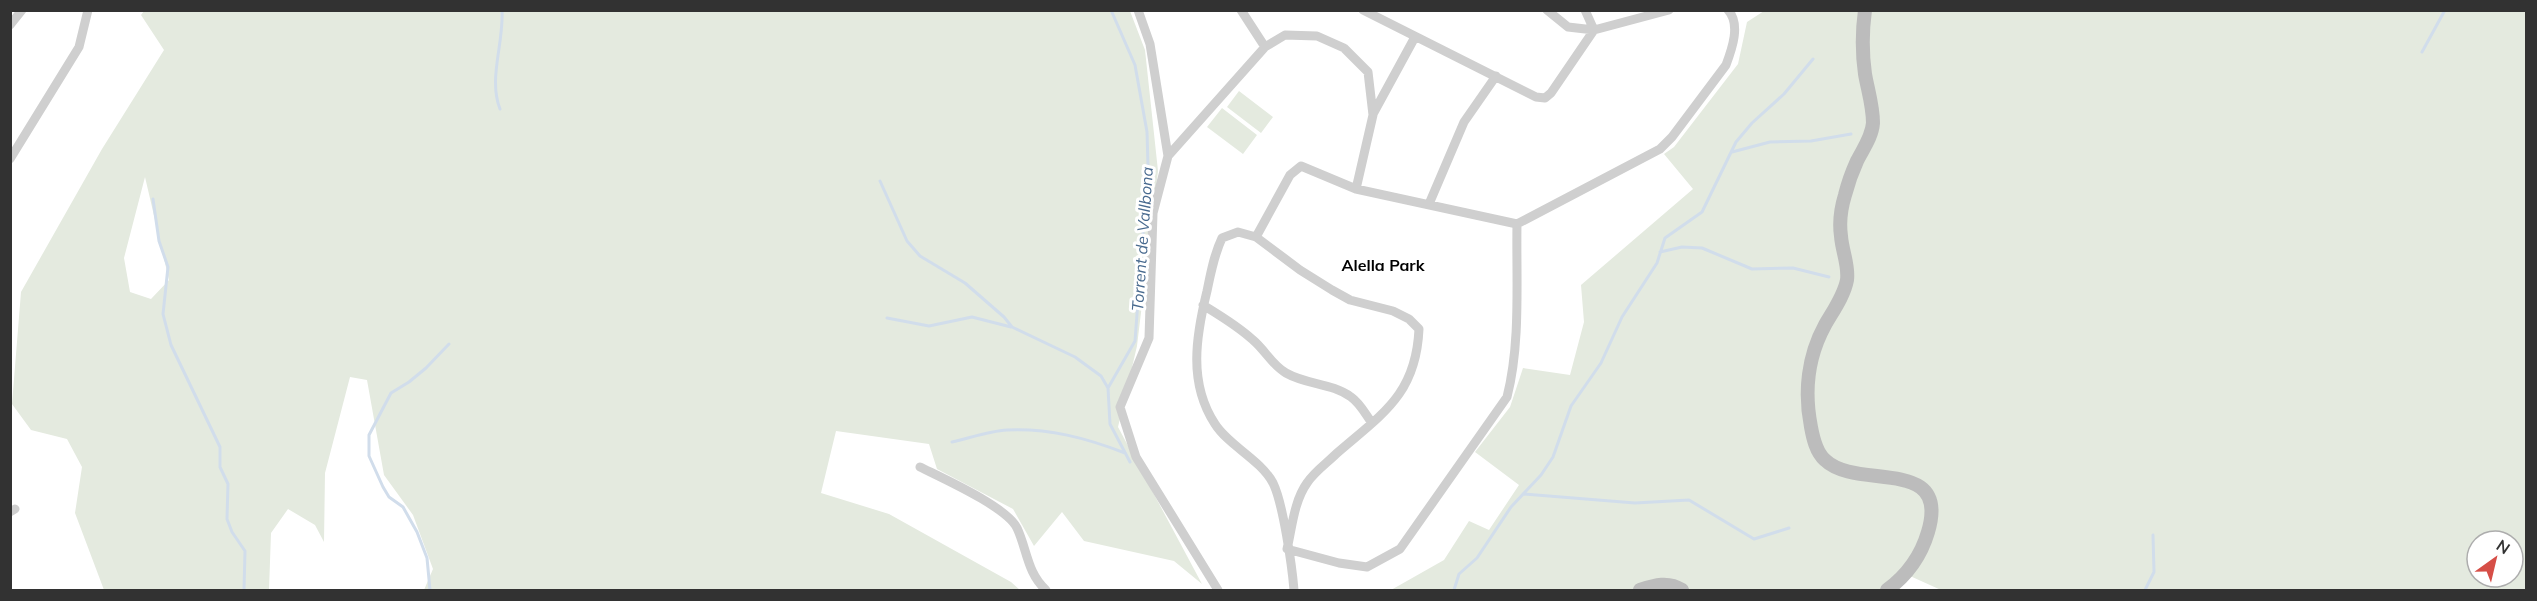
<svg xmlns="http://www.w3.org/2000/svg" width="2537" height="601" font-family="Mulish,sans-serif">
  <style>
    .green { fill: #e4eadf; fill-rule: evenodd }
    .lines { fill: none; stroke-linecap: round; stroke-linejoin: round }
    .stream { stroke: #d1ddeb; stroke-width: 3 }
    .minor { stroke: #cfcfcf; stroke-width: 9 }
    .secondary { stroke: #bcbcbc; stroke-width: 14 }
    .labels { text-anchor: middle; stroke-width: 6; stroke-linejoin: round; paint-order: stroke }
    .water-label { font-size: 16px; font-style: italic; fill: #47698e; stroke: #fff }
    .neighbourhood-label { font-size: 16px; font-weight: bold; fill: #000; stroke: #fff }
  </style>
  <rect width="100%" height="100%" fill="#fff"/>
  <path class="green" d="M144 11H1130L1145 50 1158 171 1137 346 1118 427 1202 584 1174 561 1084 541 1062 512 1034 546 1013 509 937 469 929 444 836 431 821 493 889 514 1011 582 1020 590H424L433 569 413 515 384 475 367 380 350 377 325 473 324 542 315 525 288 509 271 533 269 590H104L75 513 82 467 67 439 31 430 12 404 21 292 102 149 164 50 141 15ZM145 177 169 280 151 299 130 292 124 258Z
    M1764 11H2526V590H1941L1910 576 1882 590H1391L1444 560 1469 521 1489 530 1519 485 1475 452 1510 407 1523 368 1570 375 1584 322 1581 285 1693 189 1664 154 1674 147 1738 64 1747 22ZM2477 541H2513V577H2477Z
    M1239 91 1273 117 1261 133 1227 107Z
    M1222 108 1257 135 1243 154 1207 127Z"/>
  <g class="lines">
    <path class="stream" d="M1111 10 1135 65 1147 132 1148 166 1135 341 1108 388 1110 424 1130 462
      M2422 52 2445 10
      M500 109C488 78 504 44 502 10
      M1732 152 1770 142 1811 141 1851 134
      M880 181 907 241 920 256 965 283 1004 317 1012 327 1075 357 1101 376 1108 388
      M153 199 159 241 168 267 163 314 171 345 220 447V467L228 484 227 519 232 532 245 551 244 590
      M1660 252 1682 247 1702 248 1752 269 1793 268 1829 277
      M887 318 929 326 972 317 1011 327
      M952 442C970 438 989 431 1007 430 1049 428 1086 438 1125 453
      M1523 494 1635 503 1689 500 1754 539 1789 528
      M430 590 427 558 417 532 403 507 389 497 383 487 369 456V435L391 393 409 382 426 368 449 344
      M1454 590 1459 574 1477 558 1511 507 1541 475 1553 457 1571 406 1601 363 1622 317 1657 263 1665 238 1702 212 1736 142 1752 123 1784 94 1813 59
      M2145 590 2154 572 2153 535"/>
    <path class="minor" d="M1138 10 1150 44 1168 156
      M1241 10 1265 47
      M1363 10 1536 97 1545 98 1551 93 1594 30
      M1547 10 1568 27 1594 30 1669 10
      M1585 10 1594 30
      M10 25 22 10
      M1373 114 1415 37
      M10 159 79 47 88 10
      M1429 204 1464 122 1496 76
      M1517 224 1660 149 1672 137 1726 65C1732 49 1741 24 1728 10
      M1256 237 1290 175 1301 166 1356 189 1517 224
      M1203 305C1221 316 1238 326 1253 340 1265 350 1272 365 1286 373 1307 385 1332 383 1351 397 1360 403 1366 415 1372 423
      M920 467C942 478 1007 507 1017 528 1027 549 1027 573 1046 590
      M10 512 15 509
      M1287 549C1292 528 1294 501 1307 483 1314 472 1327 463 1336 454 1382 414 1416 395 1419 329L1409 319 1393 311 1350 300 1332 290 1300 270 1256 237 1238 232 1222 238C1214 255 1211 272 1207 291 1196 336 1188 383 1215 424 1229 446 1260 459 1273 483 1283 503 1292 566 1294 590
      M1287 549 1339 563 1367 567 1400 549 1507 397C1521 342 1516 280 1517 224
      M1218 590 1136 457 1120 407 1149 338 1153 213 1168 156 1265 47 1285 35 1317 36 1344 48 1368 72 1373 115 1356 189"/>
    <path class="secondary" d="M1865 10C1862 32 1862 53 1865 74 1868 91 1873 106 1873 123 1872 137 1863 149 1857 161 1852 172 1848 183 1845 195 1841 208 1839 222 1841 236 1842 251 1849 265 1847 280 1844 296 1833 311 1825 325 1808 356 1804 392 1811 427 1813 438 1816 452 1825 460 1857 491 1951 455 1928 532 1921 556 1906 576 1887 590
      M1640 590C1655 585 1668 581 1682 590"/>
  </g>
  <g class="labels">
    <g class="water-label">
      <text transform="translate(1142 239) rotate(-86)" y="6">Torrent de Vallbona</text>
    </g>
    <g class="neighbourhood-label">
      <text x="1383" y="271">Alella Park</text>
    </g>
  </g>
  <rect width="2537" height="601" fill="none" stroke="#323232" stroke-width="24"/>
  <g transform="translate(2495 559) rotate(34)"><circle r="28" fill="#ffffff" stroke="#adadad" stroke-width="1.5"/>
  <path d="M0-4.5L10 22L0 15L-10 22Z" fill="#d64e47"/>
  <text y="-9" font-size="16" font-weight="bold" text-anchor="middle" fill="#323232">N</text>
  </g>
</svg>
